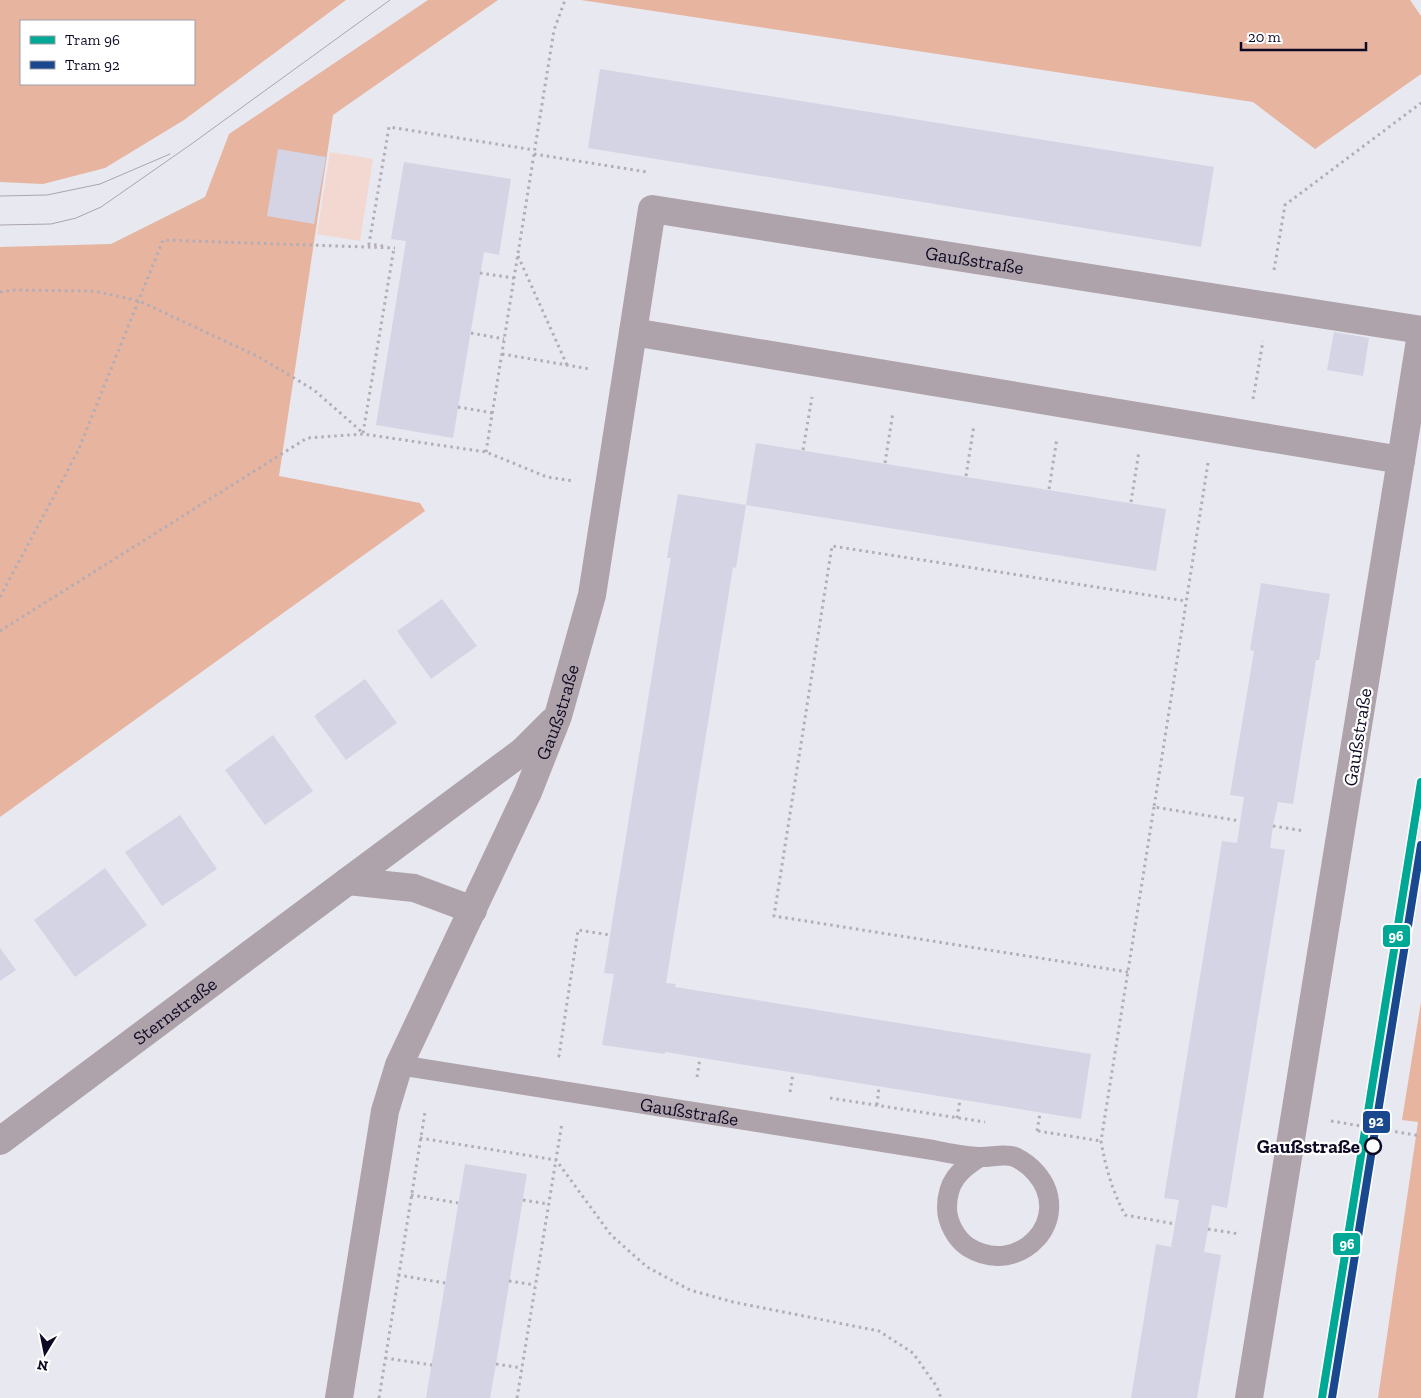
<svg xmlns="http://www.w3.org/2000/svg" width="1421" height="1398" font-family="'Zilla Slab',serif">
  <style>
    .green { fill: #f2d8d0 }
    .forest { fill: #e7b4a0; fill-rule: evenodd }
    .building { fill: #d4d4e5 }
    .lines { fill: none; stroke-linecap: round; stroke-linejoin: round }
    .path { stroke: #b3adb5; stroke-width: 3; stroke-dasharray: 2.5 4; stroke-linecap: butt }
    .service { stroke: #afa3ab; stroke-width: 20 }
    .minor { stroke: #afa3ab; stroke-width: 28 }
    .tram { stroke: #aba5ad; stroke-width: 1 }
    .tram-1-casing { stroke: #fff; stroke-width: 11 }
    .tram-2-casing { stroke: #fff; stroke-width: 11 }
    .tram-1 { stroke: #00a995; stroke-width: 8 }
    .tram-2 { stroke: #19488e; stroke-width: 8 }
    .stop-dot { fill: #fff; stroke: #0e0a25; stroke-width: 2.5 }
    .labels { text-anchor: middle; stroke-width: 4.5; stroke-linejoin: round; paint-order: stroke }
    .street-label { font-size: 19px; fill: #0e0a25; stroke: #fff }
    .stop-label { font-size: 19px; font-weight: bold; fill: #0e0a25; stroke: #fff; text-anchor: end }
    .line-badge { stroke: #fff; stroke-width: 2 }
    .badge-label { font-size: 14px; text-anchor: middle; font-weight: bold; fill: #fff }
  </style>
  <rect width="100%" height="100%" fill="#e8e8f0"/>
  <path class="green" d="M330 152 373 159 360 241 317 234Z"/>
  <path class="forest" d="M0 0H346L184 120 105 168 43 184 0 182ZM21 21H194V84H21Z
    M428 0H498L333 115 279 476 420 503 425 511 0 817V247L111 244 205 197 229 134Z
    M581 0H1410L1421 16V74L1315 149 1253 102Z
    M1421 1002V1398H1378L1418 1122 1402 1120Z"/>
  <path class="building" d="M600 69 1214 167 1201 247 588 148Z
    M278 149 326 157 314 224 267 216Z
    M404 162 511 179 499 255 484 252 453 438 376 425 406 241 391 239Z
    M1334 332 1369 338 1363 376 1327 370Z
    M756 443 1166 509 1156 571 746 505Z
    M678 494 746 505 736 568 733 567 666 983 676 984 675 987 1091 1054 1081 1119 665 1052V1054L602 1045 614 974 604 973 669 569 671 558H667Z
    M1261 583 1330 594 1319 660H1316L1314 673 1293 804 1278 802 1273 826 1270 848 1285 850 1227 1208 1212 1205 1208 1229 1204 1252 1221 1255 1197 1398H1131L1156 1244 1171 1247 1179 1200 1164 1198 1222 841 1237 843 1244 797 1230 795 1254 651 1250 650Z
    M442 599 477 646 431 679 397 631Z
    M365 679 397 723 346 760 314 716Z
    M273 735 313 791 265 825 225 770Z
    M180 815 217 869 162 906 125 852Z
    M105 868 147 925 75 977 34 920Z
    M0 948 16 970 0 981Z
    M465 1164 527 1174 496 1364 490 1398H426Z"/>
  <g class="lines">
    <path class="path" d="M534 154 647 172
      M383 246 369 244 389 127 534 150
      M518 256 567 365
      M1274 270 1285 205 1421 103
      M480 273 514 278
      M0 292 15 290 94 291 139 301 259 357 314 390 363 433
      M471 333 504 339
      M502 354 590 369
      M1253 399 1263 341
      M458 407 493 413
      M363 433 394 248
      M803 450 812 397
      M486 452 554 30 565 0
      M885 463 893 412
      M1208 463 1154 807 1240 821
      M966 476 974 425
      M1049 489 1057 438
      M1131 502 1139 451
      M0 597 78 451 163 240 395 248
      M0 631 307 438 363 434 486 452 547 477 574 481
      M1154 807 1101 1141C1106 1169 1112 1190 1125 1215L1175 1224
      M1273 826 1305 831
      M1128 972 774 916 832 546 1186 601
      M560 1056H559L578 930 610 935
      M697 1077 700 1058
      M790 1092 793 1073
      M830 1098 985 1122
      M877 1105 879 1087
      M957 1118 960 1100
      M1331 1121 1421 1136
      M1037 1131 1040 1113
      M1038 1131 1101 1141
      M420 1138 556 1160 611 1235 647 1267 690 1290 733 1302 879 1331 913 1353 937 1387 941 1398
      M411 1195 458 1203
      M523 1200 548 1204
      M1208 1229 1239 1234
      M398 1275 445 1283
      M509 1281 535 1285
      M385 1358 432 1365
      M496 1364 522 1368
      M379 1398 425 1112
      M517 1398 562 1123"/>
    <path class="service" id="s1" d="M399 1065 933 1150C947 1153 963 1156 978 1157 990 1158 1003 1153 1015 1157 1023 1161 1031 1167 1036 1173 1075 1218 1020 1279 968 1247 956 1239 947 1222 947 1208 947 1182 959 1170 980 1157"/>
    <g class="minor">
      <path id="s2" d="M633 332 652 209 1421 330"/>
      <path d="M1401 460 1421 334"/>
      <path d="M348 881 523 751 552 722"/>
      <path id="s3" d="M0 1141 348 881 414 888 473 910"/>
      <path id="s4" d="M339 1398 385 1111 399 1065 528 792 558 716 592 595 633 332 1401 460 1249 1398"/>
    </g>
    <path class="tram" d="M0 196 47 195 100 184 170 154
      M0 225 51 224 76 218 101 207 190 145 390 0"/>
    <defs>
      <path id="tram-1" d="M1322 1398 1421 782"/>
      <path id="tram-2" d="M1332 1398 1421 845"/>
    </defs>
    <use href="#tram-1" class="tram-1-casing"/>
    <use href="#tram-2" class="tram-2-casing"/>
    <use href="#tram-1" class="tram-1"/>
    <use href="#tram-2" class="tram-2"/>
  </g>
  <circle class="stop-dot" cx="1373" cy="1146" r="8"/>
  <g class="labels">
    <g class="street-label">
      <text dy="7" stroke="none"><textPath href="#s2" startOffset="451">Gaußstraße</textPath></text>
      <text dy="7" stroke="none"><textPath href="#s4" startOffset="726">Gaußstraße</textPath></text>
      <text transform="translate(1357 737) rotate(-81)" y="7">Gaußstraße</text>
      <text dy="7" stroke="none"><textPath href="#s3" startOffset="218">Sternstraße</textPath></text>
      <text dy="7" stroke="none"><textPath href="#s1" startOffset="294">Gaußstraße</textPath></text>
    </g>
    <g class="stop-label">
      <text x="1360" y="1153">Gaußstraße</text>
    </g>
  </g>
  <g class="line-badge">
    <rect x="1382" y="924" width="29" height="24" rx="5" fill="#00a995"/>
    <rect x="1362" y="1110" width="29" height="24" rx="5" fill="#19488e"/>
    <rect x="1332" y="1232" width="29" height="24" rx="5" fill="#00a995"/>
  </g>
  <g class="badge-label">
    <text x="1396" y="941">96</text>
    <text x="1376" y="1126">92</text>
    <text x="1347" y="1249">96</text>
  </g>
  <rect x="20" y="20" width="175" height="65" fill="#ffffff" stroke="#9f9da8"/>
  <rect x="30" y="36" width="25" height="8" fill="#00a995" stroke="#9f9da8"/>
  <text x="65" y="45" font-size="15" fill="#0e0a25">Tram 96</text>
  <rect x="30" y="61" width="25" height="8" fill="#19488e" stroke="#9f9da8"/>
  <text x="65" y="70" font-size="15" fill="#0e0a25">Tram 92</text>
  <g transform="translate(45 1353) rotate(190)" stroke="#ffffff" stroke-width="4" paint-order="stroke">
  <path d="M0-4L9 19L0 12L-9 19Z" fill="#0e0a25"/>
  <text y="-8" font-size="14" font-weight="bold" text-anchor="middle" fill="#0e0a25">N</text>
  </g>
  <path d="M1241 42v8h125v-8" fill="none" stroke="#0e0a25" stroke-width="2.5"/>
  <text x="1248" y="42" font-size="15" fill="#0e0a25" stroke="#ffffff" stroke-width="4" paint-order="stroke">20 m</text>
</svg>
